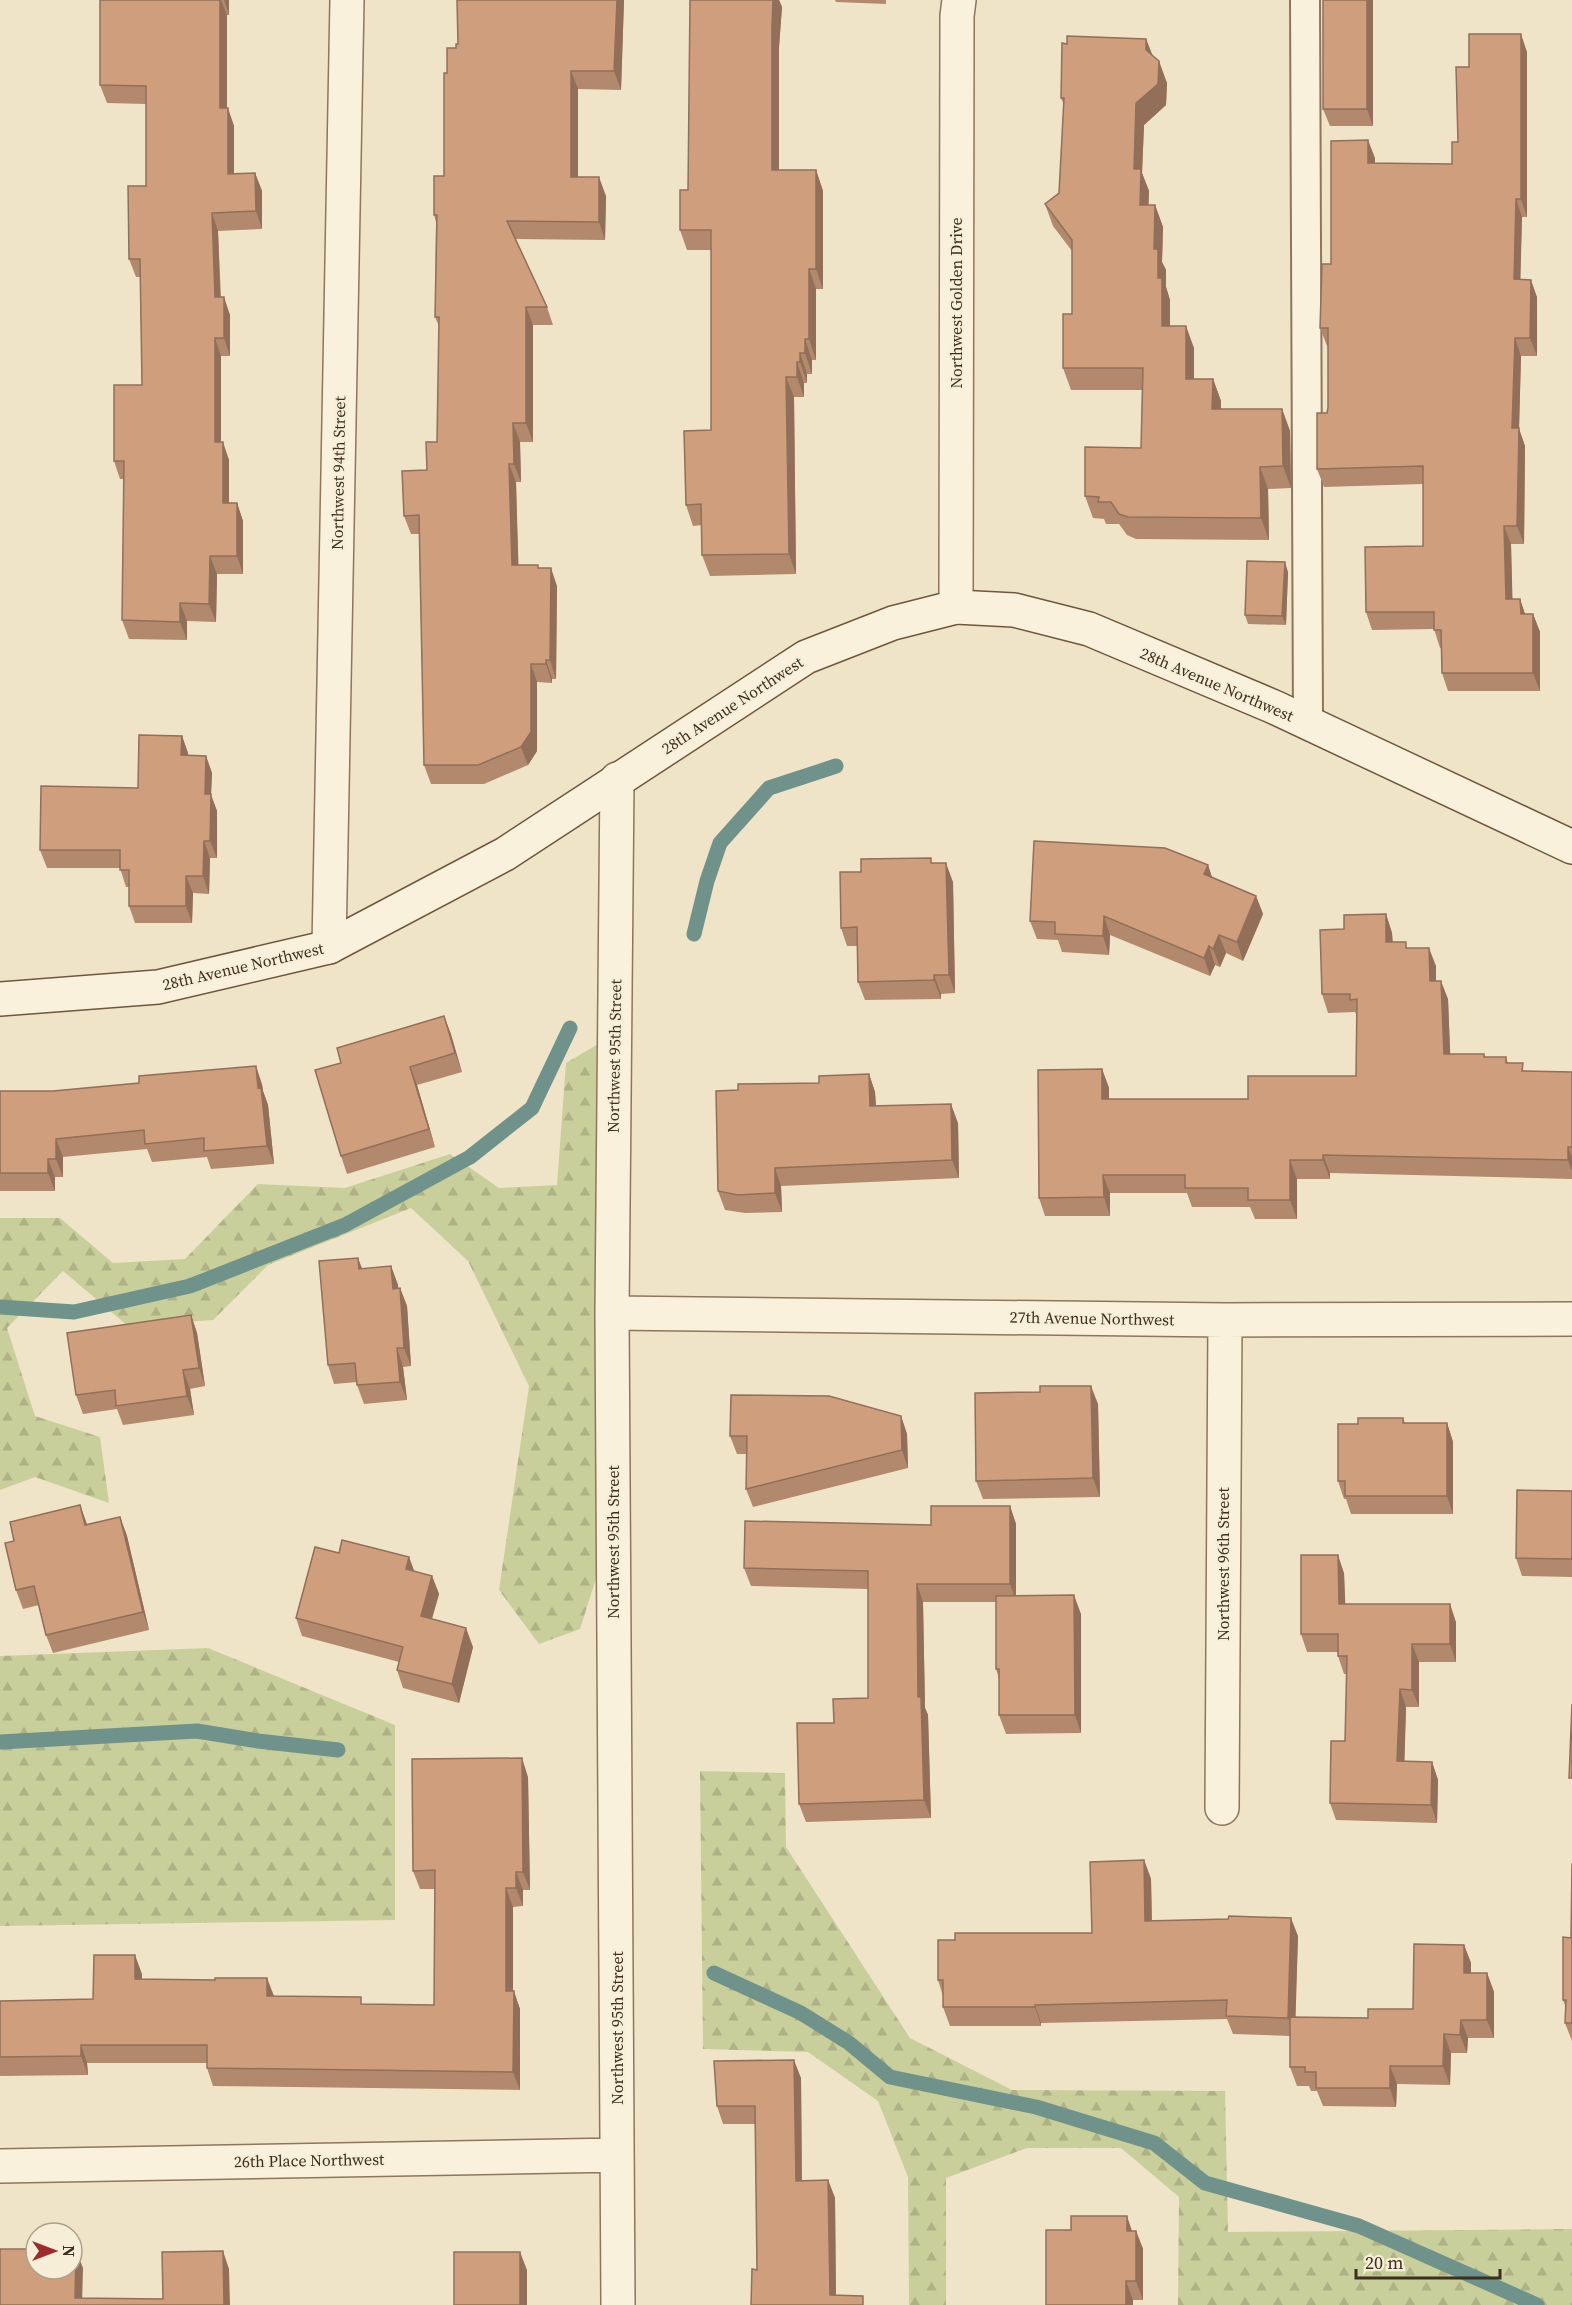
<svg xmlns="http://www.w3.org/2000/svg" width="1572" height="2305" font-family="'Source Serif 4',serif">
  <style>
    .forest { fill: url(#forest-firs) }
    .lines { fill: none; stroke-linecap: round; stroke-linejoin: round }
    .stream { stroke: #6f938a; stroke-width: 15 }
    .lane-casing { stroke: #8d765c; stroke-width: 32 }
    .street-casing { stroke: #8d765c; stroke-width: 36 }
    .secondary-casing { stroke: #6f573f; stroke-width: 36 }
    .lane { stroke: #faf1dc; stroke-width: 28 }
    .street { stroke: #faf1dc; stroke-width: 33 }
    .secondary { stroke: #faf1dc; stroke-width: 33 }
    .wall { fill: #b2896c }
    .shaded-wall { fill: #916f58 }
    .building { fill: #cf9f7d; stroke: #916f58; stroke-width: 1.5 }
    .labels { text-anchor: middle; stroke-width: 4.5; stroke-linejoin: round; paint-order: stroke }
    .street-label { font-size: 16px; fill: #3d2e20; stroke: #f7eed8 }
  </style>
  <defs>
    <pattern id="forest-firs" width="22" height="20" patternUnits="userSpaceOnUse" patternTransform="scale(1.5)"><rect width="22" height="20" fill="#c9cf9b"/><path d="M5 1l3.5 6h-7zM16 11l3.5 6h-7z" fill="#aeb285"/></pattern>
  </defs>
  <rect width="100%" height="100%" fill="#f0e4c8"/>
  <path class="forest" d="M605 1040V1550L580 1629 539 1644 499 1590 529 1386 468 1261 411 1208 268 1265 213 1320 128 1326 63 1271 7 1328 35 1416 100 1437 109 1503 35 1477 0 1490V1218H60L113 1263 185 1259 258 1184 345 1188 450 1154 499 1188 557 1185 566 1063Z
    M208 1648 395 1725V1920L0 1926V1656Z
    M700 1771 785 1773 786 1847 910 2038 1012 2090 1225 2091 1228 2232 1572 2229V2305H1178L1179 2197 1121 2148H1027L946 2178V2305H909L908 2177 878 2101 808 2052 703 2049Z"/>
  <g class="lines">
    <path class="stream" d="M694 934 707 881 720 843 769 788 836 766
      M0 1307 74 1312 190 1286 345 1225 470 1157 532 1108 570 1028
      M0 1742 197 1731 258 1741 338 1750
      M714 1973 801 2013 849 2043 890 2077 1036 2107 1154 2143 1205 2183 1359 2226 1537 2305"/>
    <defs>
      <path id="lane" d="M1305 0 1308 723"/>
      <path id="street" d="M956 607 957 16 959 0
        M617 779 612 1313 618 2305
        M329 947 347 0
        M612 1313 1225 1320 1572 1319
        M1222 1808 1225 1320
        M0 2166 617 2155"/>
      <path id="secondary" d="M0 999 158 987 329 947 505 854 806 657 893 623 956 607 1014 610 1089 629 1274 707 1572 847"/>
    </defs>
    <use href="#lane" class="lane-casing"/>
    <use href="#street" class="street-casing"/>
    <use href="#secondary" class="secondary-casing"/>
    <use href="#lane" class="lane"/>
    <use href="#street" class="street"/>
    <use href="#secondary" class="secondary"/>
  </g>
  <path class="wall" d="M100 0H229V15H227V108L234 126V173H255L262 191V229L218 231 221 297 230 315V356H221V442L229 460V503H237L243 521V574H217L216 622 187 621V640L129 639 122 620 124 479H120L114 461 142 385 140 277H136L129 259 146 186V104L107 103 100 85Z
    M457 0H624L621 90 578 89V177L606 196 605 240 515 239 547 307 553 325H533V442H520L521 482H516L518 565 539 568 557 586 556 679H552V683L537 682V751L528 765 484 784H431L424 765 419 534H411L404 516 427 470 437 442 439 326 435 317 436 222 434 215 444 176 447 73 458 44Z
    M690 0H779L782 7 779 47V170H816L823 191V289H816V360H812V374H807V383H804V397H794L796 574 710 576 702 555V525L693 526 686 505 711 430V250H687L680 230 688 190Z
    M835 0H886V4L836 2Z
    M1373 0V126H1330L1323 109Z
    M1146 39 1153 56 1167 83 1166 105 1144 125 1142 173 1149 191 1148 205H1155L1163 227 1162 262 1166 270V287L1170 300V326L1194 348V379H1213L1221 401V409H1282L1290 431 1291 488 1268 489 1269 540 1136 539 1127 535 1119 524H1106L1104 519 1093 518 1085 496 1141 448 1142 390H1071L1063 368 1072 314V251L1053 226 1045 204 1059 193 1064 105 1061 98 1067 44Z
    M1527 52V217H1522L1520 279 1537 297V356H1521L1519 429 1525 446 1524 544H1511L1512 599H1520L1525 614H1533L1540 632V691H1448L1442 673V648H1440L1434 629 1372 630 1366 612 1423 546V484L1324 487 1317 469 1328 408V346H1327L1320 328 1331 264 1375 158V163L1452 164 1458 142 1469 67Z
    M1288 572 1286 625 1248 624 1245 615Z
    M182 736 188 753V755L206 756 212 773 211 795 217 811V858H210L209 894 193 893 192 923H135L129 906V887H126L120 868H47L40 850 138 788Z
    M933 863 953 882 955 993 941 994V999L865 1000 858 982V946H847L841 928 861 872Z
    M1208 865 1212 877 1256 896 1263 914 1243 961 1226 953 1220 967 1215 965 1210 976 1110 935 1109 955 1062 952 1058 940 1037 939 1030 921Z
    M1386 914 1392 933 1393 942 1408 948 1436 966V981L1448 999 1450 1054H1484L1485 1057H1506L1508 1063 1525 1071 1572 1072V1179L1330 1173V1179H1297V1219H1255L1250 1207H1192L1187 1193H1110V1216H1045L1039 1198 1102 1069 1109 1088V1099H1248L1356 1076 1357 1016 1355 1012 1328 1013 1322 994 1344 929Z
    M444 1016 462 1072 417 1085 435 1147 347 1174 341 1156V1063Z
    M869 1074 875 1092 876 1106 958 1123 959 1178 781 1186 782 1212 745 1213 725 1210 718 1191 738 1090 819 1083Z
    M262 1084 263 1091 268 1105 274 1164 211 1169 207 1157 152 1162 147 1149 63 1157V1177H55V1191H0V1091H53Z
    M391 1266 398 1285V1288H400L407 1306 411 1366 403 1367 407 1400 364 1404 357 1385V1382L334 1384 328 1365 362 1269Z
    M191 1315 197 1333 205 1386 190 1389 194 1415 123 1425 117 1409 83 1414 76 1395Z
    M1040 1392 1098 1404 1100 1497 983 1499 976 1481Z
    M901 1416 907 1434 908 1468 753 1507 746 1489 747 1454H737L730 1436Z
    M1403 1418 1405 1423H1447L1453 1442V1514H1351L1346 1499H1344L1338 1481 1358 1424Z
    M1572 1491V1577L1522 1576 1516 1558Z
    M1010 1506 1016 1524V1596L1081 1614V1733L1006 1734 999 1715V1678L996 1669V1602H923L925 1708 928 1715 931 1818 806 1822 799 1804 834 1723 868 1698V1589L751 1586 744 1568 931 1525Z
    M120 1517 127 1536 149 1630 53 1653 46 1635 39 1605 23 1609 16 1590 87 1525Z
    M339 1553 409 1557 414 1571 432 1576 439 1594 432 1619 473 1647 459 1703 403 1688 397 1670 399 1662 302 1636 296 1618Z
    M1344 1573 1345 1604 1456 1622V1662H1419V1707H1406L1404 1762H1432L1438 1780 1437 1823 1336 1820 1330 1803 1345 1741 1347 1674H1344L1338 1656V1652H1307L1301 1634Z
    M528 1777 530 1890H523V1906L513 1907V1991L520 2009V2090L213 2086 207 2068V2063H87L88 2075 0 2076V2001L93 1999 142 1974V1980L273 1996 363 2004 434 2005 435 1889H420L413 1871Z
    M1144 1860 1151 1879 1152 1921 1298 1936 1295 2017 1368 2018 1413 2009 1464 1945 1471 1963V1973H1487L1494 1992V2038H1468L1467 2053H1451L1450 2085 1397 2084 1396 2107 1323 2106 1317 2091H1311L1309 2086H1297L1290 2067V2036L1233 2034 1227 2019 1041 2023V2026H950L943 2007V1996L938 1980 955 1940 1092 1933Z
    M1572 1863V2041L1565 2023 1566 2008 1563 2000 1571 1938Z
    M801 2078 802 2180H828L835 2198 836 2295 757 2270 755 2124H723L717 2106Z
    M1132 2231H1136L1143 2249V2300H1133V2305H1046Z"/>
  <path class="shaded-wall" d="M220 0H221L227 15V126L220 108Z
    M224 0H229V15Z
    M617 0H624L621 90 614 71Z
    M773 0H779L782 7 779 47V190L772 170V26Z
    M1367 0H1373V126L1367 109Z
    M1521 34 1527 52V217L1521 199Z
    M1146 39 1154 60 1146 50Z
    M1159 61 1167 83 1166 105 1144 125 1142 173 1149 191 1148 227 1140 205 1134 169 1136 103Z
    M571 71 578 89V195L571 177Z
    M228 108 234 126V192L228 174Z
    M1368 140 1375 158V180L1368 163Z
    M816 170 823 191V289L816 269Z
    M255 173 262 191V229L256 211Z
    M599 177 606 196 605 240 599 222Z
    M1516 199 1522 217 1520 297 1514 279Z
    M1155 205 1163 227 1162 262 1166 270V287L1170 300V348L1162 326 1154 249Z
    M212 213 218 231 221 315 215 297Z
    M809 269 816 289V360L809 339Z
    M1531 280 1537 297V356L1530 338Z
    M224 297 230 315V356L224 338Z
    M526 307 533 325V442L526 423Z
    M1186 326 1194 348V401L1186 379Z
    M215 338 221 356V460L215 442Z
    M1515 338 1521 356 1519 429 1525 446 1524 544 1517 526 1512 428Z
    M805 339 812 360V374L805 353Z
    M800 353 807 374V383L800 362Z
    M797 362 804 383V397L797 377Z
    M786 377 794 397 796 574 789 554Z
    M1213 379 1221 401 1220 431 1212 409Z
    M1282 409 1290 431 1291 488 1283 466Z
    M513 423 520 442 521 482 514 464Z
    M223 442 229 460V521L223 503Z
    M509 464 516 482 519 583 512 565Z
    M1260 467 1268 489 1269 540 1261 518Z
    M237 503 243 521V574L237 556Z
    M1504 526 1511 544 1513 617 1506 599Z
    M210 556 217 574 216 622 209 604Z
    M1285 562 1288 572 1286 625 1282 616Z
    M551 568 557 586 556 679 550 660Z
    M1520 599 1526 617 1521 614Z
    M180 603 187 621V640L180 622Z
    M1533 614 1540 632V691L1533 673Z
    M546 660 552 679V683L546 664Z
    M531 664 537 682V751L528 765 521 747Z
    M182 736 188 753 187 772 181 755Z
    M206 756 212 773 211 795 217 811V858L210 841 205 794Z
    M204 841 210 858 209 894 203 876Z
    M946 863 953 882 955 993 949 975Z
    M1208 865 1214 884 1204 874Z
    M186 876 193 893 192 923 186 906Z
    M1256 896 1263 914 1243 961 1237 942Z
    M1386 914 1392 933 1393 961 1386 942Z
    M1104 916 1110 935 1109 955 1103 936Z
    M1219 935 1226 953 1220 967 1213 949Z
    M1209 946 1215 965 1210 976 1204 958Z
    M1429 948 1436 966V1000L1430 981Z
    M934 975 941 994V999L934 980Z
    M1441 981 1448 999 1451 1072 1444 1054Z
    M444 1016 451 1034 462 1072 455 1053Z
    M256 1066 262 1084 263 1091 268 1105 274 1164 267 1146 258 1088Z
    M410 1067 417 1085 435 1147 429 1129Z
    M1102 1069 1109 1088V1117L1102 1099Z
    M869 1074 875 1092 877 1124 870 1106Z
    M951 1104 958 1123 959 1178 952 1160Z
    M56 1139 63 1157V1177L56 1159Z
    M1568 1147 1572 1157V1171L1568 1160Z
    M1323 1155 1330 1173V1179L1323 1160Z
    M48 1159 55 1177V1191L48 1173Z
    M1290 1160 1297 1179V1219L1290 1200Z
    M775 1168 781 1186 782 1212 775 1193Z
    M1103 1175 1110 1193V1216L1104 1197Z
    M358 1258 365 1276 359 1269Z
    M391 1266 398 1285 399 1307 393 1289Z
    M400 1288 407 1306 411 1366 404 1348Z
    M191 1315 197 1333 205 1386 199 1368Z
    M397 1348 403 1367 407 1400 400 1382Z
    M183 1370 190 1389 194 1415 187 1396Z
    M1091 1386 1098 1404 1100 1497 1093 1478Z
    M901 1416 907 1434 908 1468 902 1450Z
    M1447 1423 1453 1442V1514L1447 1496Z
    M80 1505 87 1524 92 1544 85 1525Z
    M1010 1506 1016 1524V1602L1010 1584Z
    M120 1517 127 1536 149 1630 143 1612Z
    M1338 1555 1344 1573 1346 1621 1339 1604Z
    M409 1557 416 1576 406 1569Z
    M432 1576 439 1594 427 1635 421 1616Z
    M917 1584 923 1602 925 1708 928 1715 931 1818 924 1800 918 1697Z
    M1074 1595 1081 1614V1733L1075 1715Z
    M1450 1604 1456 1622V1662L1450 1644Z
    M466 1628 473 1647 459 1703 452 1684Z
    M1412 1644 1419 1662V1707L1412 1690Z
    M1400 1689 1406 1707 1404 1779 1397 1761Z
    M522 1758 528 1777 530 1890 523 1872Z
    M1432 1762 1438 1780 1437 1823 1431 1805Z
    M1144 1860 1151 1879 1152 1939 1145 1921Z
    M516 1872 523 1890V1906L516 1888Z
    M506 1888 513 1907V2009L506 1991Z
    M1291 1918 1298 1936 1295 2036 1288 2018Z
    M1464 1945 1471 1963V1991L1464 1973Z
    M135 1955 142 1974V1998L135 1979Z
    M1487 1973 1494 1992V2038L1487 2020Z
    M267 1978 274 1996H267Z
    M514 1991 520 2009V2090L513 2072Z
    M1035 2005 1041 2023V2026L1035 2007Z
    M1461 2020 1468 2038 1467 2053 1460 2035Z
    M1444 2034 1451 2053 1450 2085 1443 2066Z
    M81 2045 87 2063 88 2075 81 2056Z
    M794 2060 801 2078 802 2199 796 2181Z
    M1390 2066 1397 2084 1396 2107 1390 2088Z
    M828 2180 835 2198 836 2305 830 2295Z
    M1127 2216 1133 2234 1127 2231Z
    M1136 2231 1143 2249V2300L1136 2281Z
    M76 2250 83 2268 82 2305 75 2298Z
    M223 2251 229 2269 230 2305H224Z
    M520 2252 527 2270V2305H520Z
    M1126 2281 1133 2300V2305H1126Z"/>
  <path class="building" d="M100 0H220V108H228V174L255 173 256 211 212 213 215 297H224V338H215V442H223V503H237V556H210L209 604 180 603V622L122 620 124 461H114V385H142L140 259H129L128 186H146V86L100 85Z
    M457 0H617L614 71H571V177H599V222L507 221 547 307H526V423H513L514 464H509L512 565H538V568H551L550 660H546V664H531V732L521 747 478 765H424L419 515 404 516 402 471 427 470 426 442H437L439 317H435L437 215H434V176H444V73H447V48H456V44H458Z
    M690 0H773L772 26V170H816V269H809V339H805V353H800V362H797V377H786L789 554 702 555 701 504 686 505 684 431 711 430V230H680V190H688Z
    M1323 0H1367V109H1323Z
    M1469 34H1521V199H1516L1514 279 1531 280 1530 338H1515L1512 428H1519L1517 526H1504L1506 599H1520L1521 614H1533V673H1442L1441 630H1434V612H1366L1365 547 1423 546V466L1317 469V413H1327L1328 408V328H1320L1322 264H1331V141L1368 140V163L1452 164V142H1458L1456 67H1469Z
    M1067 36 1146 39V50L1159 61 1158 84 1136 103 1134 169H1141L1140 205H1155L1154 249H1158V278H1162V326H1186V379H1213L1212 409H1282L1283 466 1260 467 1261 518 1128 517 1119 514 1111 502H1098L1099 497 1085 496V447L1141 448 1143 368H1063V314H1072V240L1045 204 1059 193 1064 98H1061L1062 43 1067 44Z
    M1247 561 1285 562 1282 616 1245 615Z
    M139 735 182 736 181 755 206 756 205 794H211L210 841H204L203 876H186V906H129V870H120V850H40L41 786 138 788Z
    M1034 841 1165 848 1208 865 1204 874 1256 896 1237 942 1219 935 1213 949 1209 946 1204 958 1104 916 1103 936 1055 934V922L1030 921Z
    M931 858V863H946L949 975H934V980L858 982 857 927 841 928 840 872H861V859Z
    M1386 914V942H1406V948H1429L1430 981H1441L1444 1054H1484V1057H1506V1063H1523L1522 1071 1572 1072V1147H1568V1160L1323 1155V1160H1290V1200H1248V1188H1185V1175H1103L1104 1197 1039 1198 1038 1070 1102 1069V1099H1248V1076H1356L1357 999 1350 1000V994H1322L1320 930 1344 929V915Z
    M444 1016 455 1053 410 1067 429 1129 341 1156 315 1070 341 1063 337 1048Z
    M256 1066 258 1088 261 1087 267 1146 204 1151V1138L145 1144 144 1130 56 1139V1159H48V1173H0V1091H53L139 1083V1076Z
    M869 1074 870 1106 951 1104 952 1160 775 1168V1193L738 1195 718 1191 716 1091 738 1090V1084L819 1083V1076Z
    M358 1258 359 1269 391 1266 393 1289 400 1288 404 1348H397L400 1382 357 1385 355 1363 328 1365 319 1261Z
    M191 1315 199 1368 183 1370 187 1396 116 1406 115 1390 76 1395 67 1333Z
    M1040 1386H1091L1093 1478 976 1481 975 1393 1040 1392Z
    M731 1395 829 1396 901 1416 902 1450 746 1489 747 1436H730Z
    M1358 1418H1403V1423H1447V1496H1345V1481H1338V1424H1358Z
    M1517 1490 1572 1491V1559L1516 1558Z
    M80 1505 85 1525 120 1517 143 1612 46 1635 34 1586 16 1590 5 1543 14 1541 10 1522Z
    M931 1506H1010V1584H917L918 1697H921L924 1800 799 1804 797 1723H834L833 1699 868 1698V1571L744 1568 745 1521 931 1525Z
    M342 1540 409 1557 406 1569 432 1576 421 1616 466 1628 452 1684 397 1670 403 1647 296 1618 315 1547 339 1553Z
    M1301 1555H1338L1339 1604H1450V1644H1412V1690L1400 1689 1397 1761 1432 1762 1431 1805 1330 1803 1331 1741H1345L1347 1656H1338V1634H1301Z
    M1074 1595 1075 1715H999V1669H996V1596Z
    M1572 1704V1778H1569Z
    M522 1758 523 1872H516V1888H506V1991H514L513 2072 207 2068V2045H81V2056L0 2057V2001L93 1999 94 1955H135V1979L215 1980V1978H267V1996L361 1997V2004L434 2005 435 1870 413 1871 412 1759Z
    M1144 1860 1145 1921 1228 1919 1229 1916 1291 1918 1288 2018 1226 2016 1227 2000 1035 2005V2007H943V1980H938V1940H955V1933H1092L1090 1862Z
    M1572 1863V2023H1565L1566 2000H1563V1937L1571 1938Z
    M1414 1944 1464 1945V1973H1487V2020H1461L1460 2035 1444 2034 1443 2066H1390V2088H1316V2072H1305V2067H1290V2017L1368 2018V2009H1413Z
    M794 2060 796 2181 828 2180 830 2295 863 2296V2305H751L752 2269 757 2270 755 2106H717L714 2061Z
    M1071 2216H1127V2231H1136V2281H1126V2305H1046V2230H1071Z
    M0 2249H36V2269H72V2250H76L75 2298 163 2299 162 2252 223 2251 224 2305H0Z
    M454 2252H520V2305H454Z"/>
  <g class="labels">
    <g class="street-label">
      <text transform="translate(956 303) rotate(-90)" y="6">Northwest Golden Drive</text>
      <text transform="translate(338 473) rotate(-89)" y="6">Northwest 94th Street</text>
      <text transform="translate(1217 684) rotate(23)" y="6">28th Avenue Northwest</text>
      <text transform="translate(732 705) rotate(-33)" y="6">28th Avenue Northwest</text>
      <text transform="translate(243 966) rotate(-13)" y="6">28th Avenue Northwest</text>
      <text transform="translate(614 1056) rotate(-89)" y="6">Northwest 95th Street</text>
      <text transform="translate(1092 1318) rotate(1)" y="6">27th Avenue Northwest</text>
      <text transform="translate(613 1542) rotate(-90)" y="6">Northwest 95th Street</text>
      <text transform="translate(1223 1564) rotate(-90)" y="6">Northwest 96th Street</text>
      <text transform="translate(617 2028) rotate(-90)" y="6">Northwest 95th Street</text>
      <text transform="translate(309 2160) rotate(-1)" y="6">26th Place Northwest</text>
    </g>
  </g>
  <g transform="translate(54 2251) rotate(90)"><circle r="28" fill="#f7eed8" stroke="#ada18e" stroke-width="1.5"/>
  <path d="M0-4.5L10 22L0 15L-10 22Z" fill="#9e2a2b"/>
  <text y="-9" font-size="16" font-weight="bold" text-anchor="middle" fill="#3d2e20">N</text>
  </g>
  <path d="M1356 2269v9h144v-9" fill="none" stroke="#3d2e20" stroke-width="3"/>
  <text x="1365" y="2269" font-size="18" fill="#3d2e20" stroke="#f7eed8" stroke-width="4.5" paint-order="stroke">20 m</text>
</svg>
